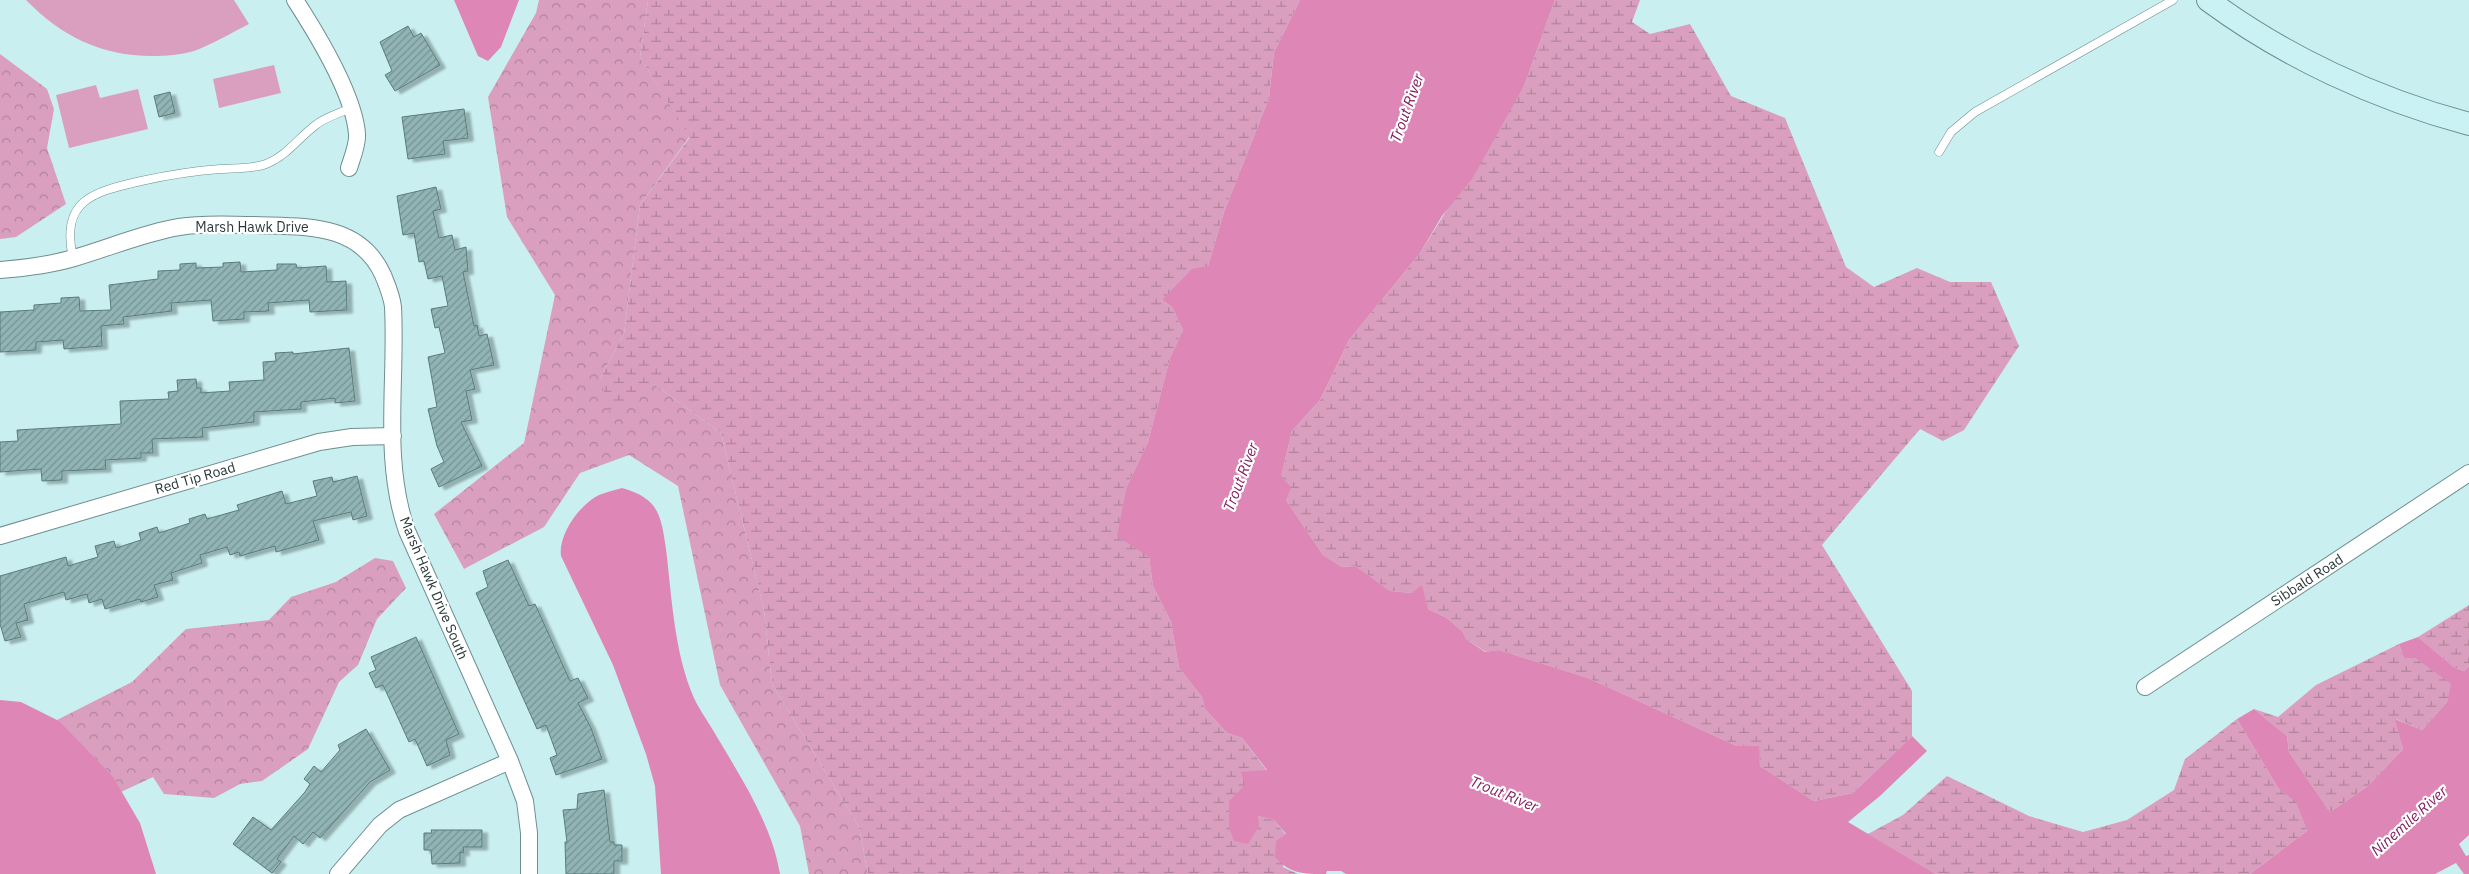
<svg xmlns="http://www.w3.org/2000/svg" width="2469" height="874" font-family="'IBM Plex Sans',sans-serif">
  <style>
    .forest { fill: url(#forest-crowns) }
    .wetland { fill: url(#wetland-marsh) }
    .park { fill: #da9fbe }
    .water { fill: #de87b7 }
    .building { fill: url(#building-hatch); stroke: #597b7c; filter: url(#shadow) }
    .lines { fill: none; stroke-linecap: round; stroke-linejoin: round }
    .lane-casing { stroke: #6d8f90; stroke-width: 9 }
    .street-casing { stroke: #6d8f90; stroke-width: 18 }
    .secondary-casing { stroke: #6d8f90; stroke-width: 24 }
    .lane { stroke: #fff; stroke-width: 8 }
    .street { stroke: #fff; stroke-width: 16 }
    .secondary { stroke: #caf2f4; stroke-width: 22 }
    .labels { text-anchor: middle; stroke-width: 4.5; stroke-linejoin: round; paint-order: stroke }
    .street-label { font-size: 14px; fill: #2a3839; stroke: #fff }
    .water-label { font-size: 15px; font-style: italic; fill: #841e5f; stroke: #fff }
  </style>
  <defs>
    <pattern id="forest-crowns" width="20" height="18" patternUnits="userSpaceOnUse" patternTransform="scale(1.25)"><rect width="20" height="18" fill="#da9fbe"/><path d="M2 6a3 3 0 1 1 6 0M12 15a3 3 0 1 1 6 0" fill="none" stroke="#b1839b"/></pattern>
    <pattern id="wetland-marsh" width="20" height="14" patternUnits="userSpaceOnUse" patternTransform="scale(1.25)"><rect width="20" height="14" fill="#da9fbe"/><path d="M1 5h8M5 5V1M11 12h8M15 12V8" fill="none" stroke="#b1839b"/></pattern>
    <pattern id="building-hatch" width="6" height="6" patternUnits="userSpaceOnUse" patternTransform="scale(1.25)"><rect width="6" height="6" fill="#91b4b5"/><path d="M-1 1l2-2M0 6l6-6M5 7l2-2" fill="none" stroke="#779394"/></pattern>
    <filter id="shadow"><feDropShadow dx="5.5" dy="3" stdDeviation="1" flood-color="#0004"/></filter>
  </defs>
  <rect width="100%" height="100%" fill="#caeff0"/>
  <path class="forest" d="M539 0H648L640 57 690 136 640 205 624 334 600 378 654 384 721 433 764 610 772 684 859 827 868 874H809L800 826 720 685 678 486 629 455 580 473 544 527 464 569 434 514 524 443 555 295 507 217 488 97 536 13Z
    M0 54 47 89 54 109 47 148 66 204 16 237 0 239Z
    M375 558 393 561 406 588 377 619 358 665 339 682 308 749 262 781 240 784 214 798 164 794 153 777 121 792 112 775 57 720 132 682 186 629 269 620 291 597 336 582Z"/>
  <path class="wetland" d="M648 0H1300L1274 52 1269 98 1224 212 1208 266 1162 300 1172 307 1183 330 1170 358 1148 442 1127 486 1149 557 1153 586 1171 622 1179 668 1202 697 1205 709 1227 733 1242 738 1267 771 1258 816 1274 820 1286 835 1283 867 1298 874H868L859 827 772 684 764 610 721 433 654 384 609 411 600 378 624 334 640 205 690 137 640 57Z
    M1555 0H1640L1632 22 1650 34 1690 24 1731 96 1785 118 1846 267 1874 287 1917 268 1950 282H1991L2019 346 1964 430 1943 441 1920 429 1822 545 1912 691V736L1853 793 1814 801 1760 766 1758 746H1737L1588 678 1499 650 1486 652 1466 639 1463 632 1447 618 1428 609 1412 593 1390 591 1356 566 1342 567 1323 555 1286 500 1281 477 1292 431 1320 400 1349 340 1420 253 1524 86Z
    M2469 605V666L2464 671 2455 668 2418 637Z
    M2399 644 2404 658H2415L2452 684 2447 702 2422 730 2396 719 2403 749 2368 786 2330 812 2289 752 2287 736 2254 709 2278 717 2316 685Z
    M2237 719 2278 788 2296 801 2307 831 2250 874H1936L1868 834 1903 815 1947 776 2029 816 2083 832 2127 820 2174 790 2185 759Z"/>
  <path class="park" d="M26 0H234L249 24C231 33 213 44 194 51 181 55 166 56 152 56 101 56 61 36 26 0Z
    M274 65 281 93 219 108 213 79Z
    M96 85 100 98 138 89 148 129 69 148 56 95Z"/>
  <path class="water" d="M454 0H519L501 47 488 61 478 56Z
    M1300 0H1555L1524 86 1472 179 1442 216 1420 253 1349 340 1320 400 1292 431 1281 477 1291 487 1286 500 1323 555 1342 567 1356 566 1390 591 1412 593 1422 585 1428 609 1447 618 1463 632 1466 639 1485 652 1499 650 1588 678 1737 746H1759L1760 766 1814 801 1853 793 1912 736 1927 751 1880 796 1848 822 1936 874H1346L1341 871H1327L1326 874C1303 874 1290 874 1275 857L1276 841 1286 834 1274 820 1258 816 1259 826 1248 844 1234 841 1229 827V801L1245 785 1241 772 1267 770 1242 738 1227 733 1205 709 1202 697 1179 668 1171 622 1153 586 1149 557 1117 536 1127 486 1148 442 1170 358 1183 330 1172 307 1162 300 1192 269 1208 266 1224 212 1269 98 1274 52Z
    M622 488C658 498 661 514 666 549 672 598 674 652 694 698 700 711 710 724 717 737 742 779 772 825 780 874H661L655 786 646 754 613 665 561 556C558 535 579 505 599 495 606 492 615 490 622 488Z
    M2418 637 2455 668 2464 671 2469 666V835L2459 844 2466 856 2469 855V874H2464L2456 863 2435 874H2250L2307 831 2296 802 2278 788 2237 719 2254 709 2287 736 2289 752 2330 812 2368 786 2403 749 2395 719 2422 730 2447 702 2451 684 2415 658H2404L2399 644Z
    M0 700 21 702 59 721 112 775 140 823 156 874H0Z"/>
  <path class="building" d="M408 26 414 37 421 33 440 65 395 91 385 75 392 71 380 42Z
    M170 92 175 113 159 117 154 96Z
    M464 109 468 138 443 141 445 154 408 159 402 117Z
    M436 187 441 209 433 211 439 238 452 235 455 250 466 247 468 271 463 272 474 326 477 325 479 336 487 334 494 365 470 370 475 389 466 391 472 420 461 422 482 466 439 487 431 469 444 462 437 446 428 409 437 407 428 357 445 353 439 327 435 328 431 309 448 306 442 276 428 279 424 261 419 262 414 233 403 235 397 196Z
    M240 262 241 272 277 270V264H296L297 268 326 266 327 282 346 281 347 310 310 312 309 300 268 303 269 311 244 312V319L213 321 211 300 171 303 172 311 123 317 124 324 101 326 102 346 64 349 63 340 36 342V350L0 352V312L34 310V305L61 303V298L79 297 80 311 111 310 109 285 158 279V271L180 270V264L196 263V268L223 267V263Z
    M349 348 355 401 335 403V398L301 402V409L254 412V422L202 428 203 437 152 439 153 453H141V458L105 460 106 469 62 471V480L42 481 41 469 0 472V442L18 441 17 430 121 424 120 401 169 399 168 392 178 391 177 380 196 379 197 388H201V393L230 391 229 382 264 380 263 362 276 361 275 353 293 352V354Z
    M357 476 367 516 353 520 351 512 313 521 319 540 276 552 275 546 240 556 239 552 230 555 227 547 200 555 202 563 171 573 173 580 154 585 158 597 141 602 140 599 105 609 102 599 89 603 87 594 66 600 64 592 24 604 28 620 16 623 21 637 5 641 0 624V576L66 557 68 566 98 557 95 546 114 541 116 548 141 540 139 533 157 527 159 533 190 523 189 519 205 514 207 519 239 510 237 505 282 491 286 504 317 496 313 481 332 477 333 482Z
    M508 560 529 606 535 604 570 681 578 678 588 698 578 703 591 728 602 759 556 775 550 758 557 755 546 725 537 729 476 593 488 587 483 571Z
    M416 637 459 734 446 740 450 755 427 766 415 739 409 742 383 685 376 688 369 673 376 670 371 657Z
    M366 729 390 770 370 782 320 838 313 832 303 844 294 836 277 859 281 862 272 873 233 844 253 817 271 830 305 792 310 784 304 779 314 766 321 772 340 750 338 745Z
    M604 790 610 842H614V845H622V861H614V874H566L565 842H567L563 810 577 809 578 794Z
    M431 830H482V847H463L464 853 460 852V863L432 864 431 850H424V833H432Z"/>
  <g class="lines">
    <defs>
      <path id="lane" d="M1939 152 1951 132 1975 112 2173 0
        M73 258C60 200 93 192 141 181 168 175 193 171 220 169 234 168 253 169 266 164 287 156 299 137 317 124 326 117 340 113 351 108"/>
      <path id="street" d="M295 0C317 34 354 94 357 134 358 144 352 158 349 168
        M0 270C25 268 50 265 74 258 109 248 143 233 179 227 204 223 229 225 254 225 303 227 359 222 383 275 387 285 392 296 393 307 397 382 382 460 407 531L510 761 525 801 529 833V874
        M0 536 319 442 352 437 393 436
        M2145 687 2469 473
        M338 874 380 825 399 810 510 761"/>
      <path id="secondary" d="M2208 0C2285 57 2376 99 2469 124"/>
    </defs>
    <use href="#lane" class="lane-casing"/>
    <use href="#street" class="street-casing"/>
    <use href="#secondary" class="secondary-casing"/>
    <use href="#lane" class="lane"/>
    <use href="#street" class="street"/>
    <use href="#secondary" class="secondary"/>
  </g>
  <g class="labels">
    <g class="street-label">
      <text x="252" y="232">Marsh Hawk Drive</text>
      <text transform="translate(195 478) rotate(-16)" y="5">Red Tip Road</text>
      <text transform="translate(2307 580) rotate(-33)" y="5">Sibbald Road</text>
      <text transform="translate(434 588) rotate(67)" y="5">Marsh Hawk Drive South</text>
    </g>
    <g class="water-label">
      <text transform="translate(1407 108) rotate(-70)" y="5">Trout River</text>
      <text transform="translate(1241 477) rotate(-69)" y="5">Trout River</text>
      <text transform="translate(1504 794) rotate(22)" y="5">Trout River</text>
      <text transform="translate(2409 821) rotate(-42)" y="5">Ninemile River</text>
    </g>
  </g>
</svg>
